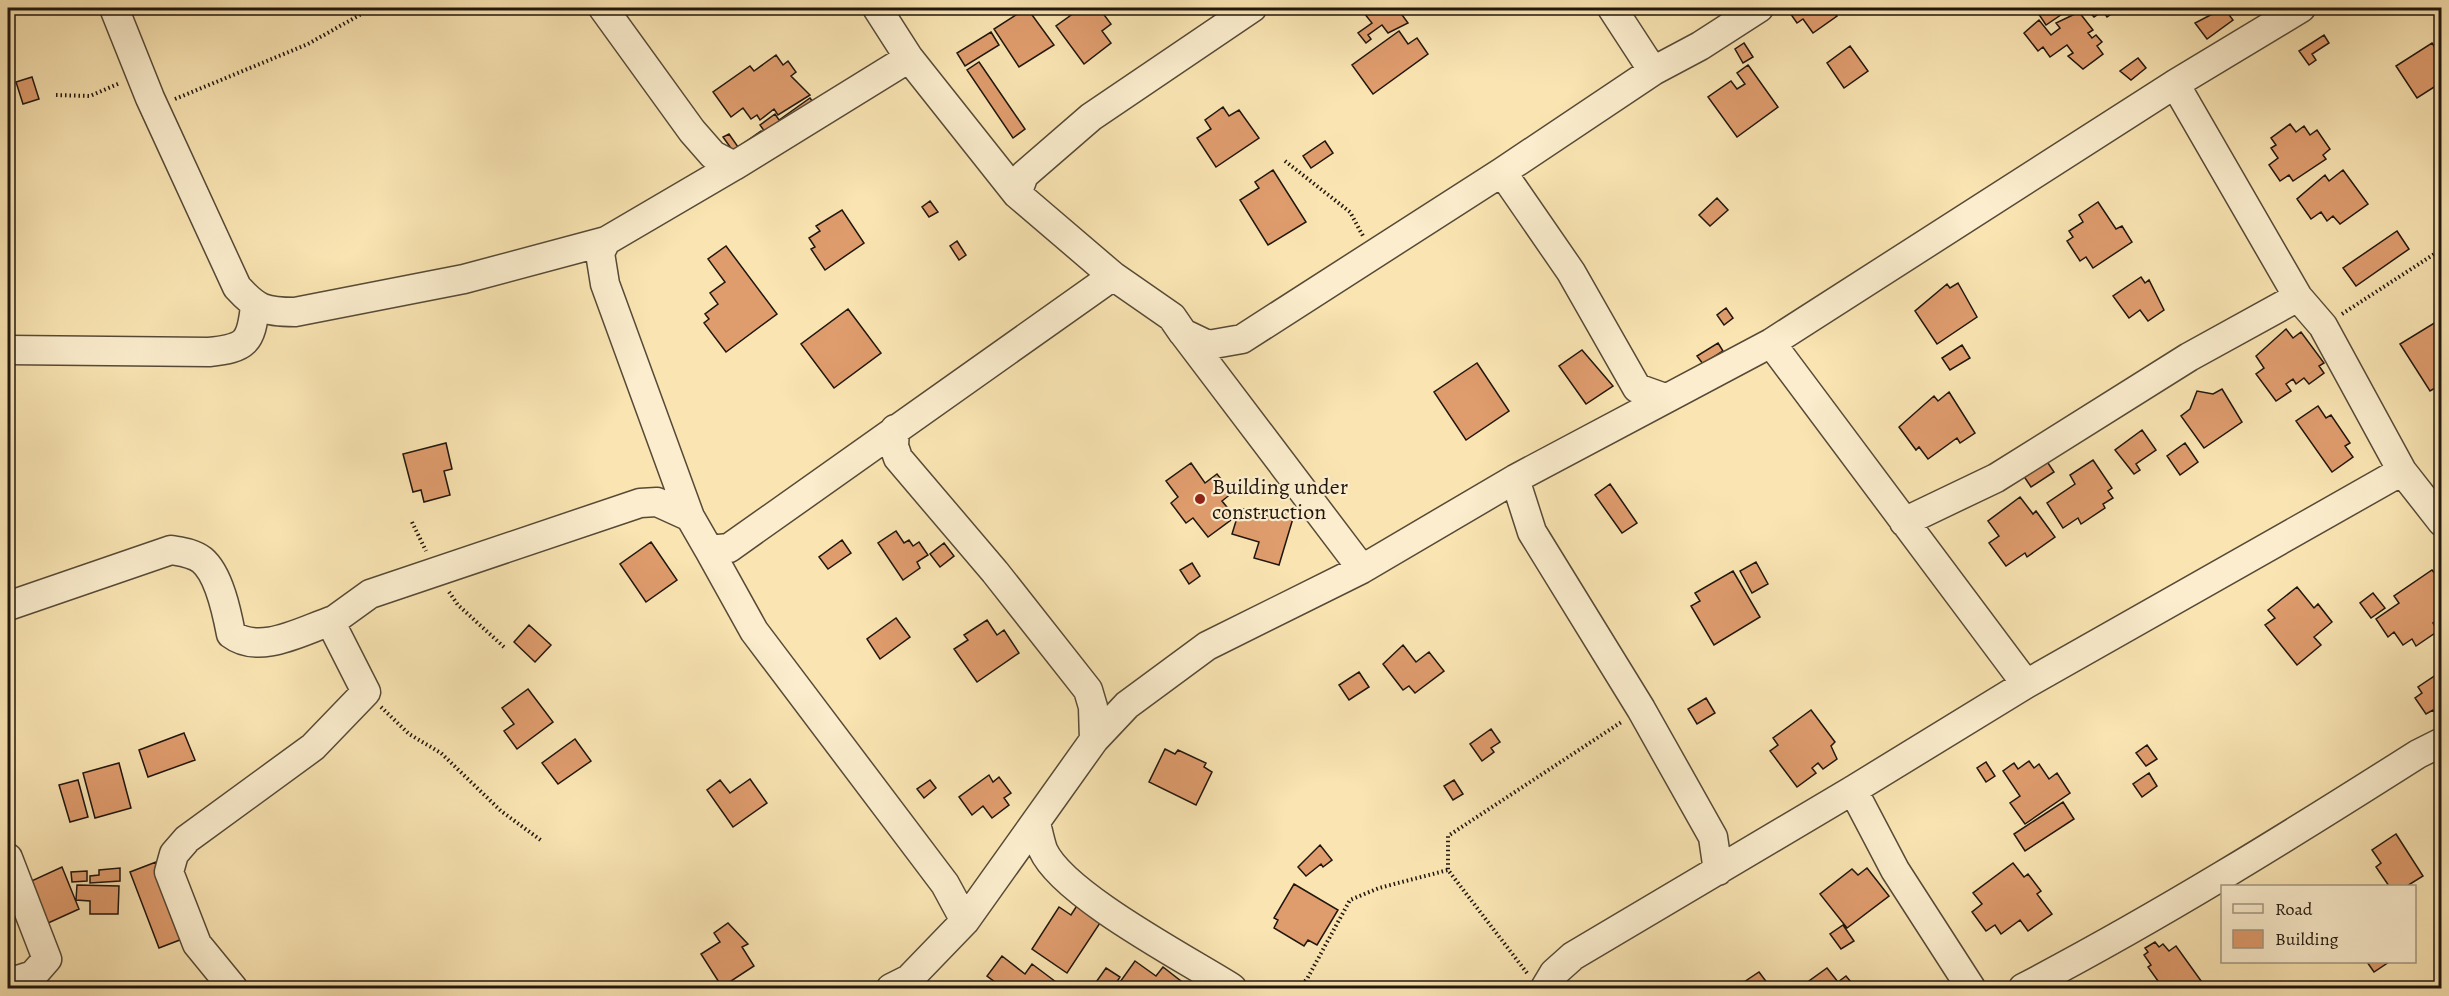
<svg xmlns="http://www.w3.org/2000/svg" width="2449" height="996" font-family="Alegreya,serif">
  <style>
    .building { fill: #df9c6d; stroke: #20160e; stroke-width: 1.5 }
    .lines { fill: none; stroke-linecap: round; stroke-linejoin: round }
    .minor-casing { stroke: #564a37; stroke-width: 31 }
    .path { stroke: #20160e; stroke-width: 4; stroke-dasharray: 1.5 3; stroke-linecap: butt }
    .minor { stroke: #fbedcd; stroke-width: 28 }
    .poi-dot { fill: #8f2418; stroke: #fbedcd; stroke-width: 2 }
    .labels { text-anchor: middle; stroke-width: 4.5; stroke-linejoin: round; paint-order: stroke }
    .poi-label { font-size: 22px; fill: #20160e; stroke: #fbedcd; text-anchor: start }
  </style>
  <rect width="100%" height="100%" fill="#f9e4b2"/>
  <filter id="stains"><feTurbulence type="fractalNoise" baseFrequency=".00333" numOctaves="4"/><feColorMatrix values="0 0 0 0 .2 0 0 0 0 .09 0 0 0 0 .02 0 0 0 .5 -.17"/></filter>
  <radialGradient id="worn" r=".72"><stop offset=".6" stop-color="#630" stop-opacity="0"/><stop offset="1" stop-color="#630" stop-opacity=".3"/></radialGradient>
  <path class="building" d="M1027 8 1054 45 1019 67 994 29Z
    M1081 8H1099L1111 24 1102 31 1111 43 1084 64 1056 26Z
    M1360 8H1397L1408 23 1388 33 1382 25 1368 35 1371 39 1366 43 1358 33 1372 23Z
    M1799 8H1831L1837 16 1813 33 1803 19 1797 23 1790 13Z
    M2040 8H2071L2046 25 2036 10Z
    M2086 8H2120L2107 17 2103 11 2094 17Z
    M2224 8 2233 20 2207 39 2195 23Z
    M2079 12 2093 30 2088 33 2092 38 2096 35 2102 42 2097 46 2103 54 2083 69 2068 56 2073 53 2067 45 2050 57 2043 47 2038 51 2024 33 2039 20 2051 35 2060 28 2056 23Z
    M1399 31 1408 44 1417 38 1428 54 1373 94 1352 65Z
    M991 32 999 45 965 66 957 53Z
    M2324 35 2329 43 2312 54 2316 60 2309 65 2299 51Z
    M1744 43 1753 57 1743 63 1735 49Z
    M2432 43 2442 58V82L2417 98 2396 66Z
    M1850 46 1868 71 1844 88 1827 63Z
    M776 55 783 65 788 61 796 72 791 76 810 95 778 115 774 109 760 120 757 115 751 119 743 108 731 117 713 92 750 66 754 71Z
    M2138 58 2146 68 2131 80 2120 71Z
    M979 62 1025 129 1013 138 967 70Z
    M1748 65 1778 107 1737 137 1708 97 1731 81 1737 89 1745 84 1737 73Z
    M32 77 39 99 23 104 16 82Z
    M810 98 818 109 772 142 760 125 775 114 779 120Z
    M1223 107 1229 116 1239 110 1259 138 1216 167 1197 138 1211 129 1205 120Z
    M2290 124 2296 132 2304 126 2310 135 2317 130 2330 149 2323 155 2326 159 2293 181 2289 175 2280 181 2269 165 2278 158 2271 148 2276 145 2271 138Z
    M761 131 768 141 740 161 723 137 729 134 738 147Z
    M1325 141 1333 153 1311 168 1303 156Z
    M1273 170 1306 222 1268 245 1240 200 1259 188 1255 182Z
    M2343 170 2368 204 2340 224 2333 216 2327 221 2321 212 2311 219 2297 199 2325 175 2329 181Z
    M1717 198 1728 210 1710 226 1699 215Z
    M930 201 938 212 929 217 922 207Z
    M2098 202 2116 229 2122 226 2132 242 2093 268 2086 257 2080 261 2067 241 2073 237 2069 231 2083 222 2079 215Z
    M842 210 864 243 825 270 811 249 815 247 809 238 820 231 816 226Z
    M2397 231 2409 249 2356 286 2343 268Z
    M957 241 966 255 959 260 950 246Z
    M726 246 777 314 726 352 704 323 709 319 705 314 718 304 710 293 725 282 708 259Z
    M2141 277 2145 283 2149 280 2164 310 2148 321 2140 310 2129 318 2113 296Z
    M1958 283 1977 317 1937 344 1915 311 1947 284 1950 288Z
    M1726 308 1733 318 1724 325 1717 315Z
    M848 309 881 353 834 388 801 344Z
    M2436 322 2439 326 2442 325V384L2430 391 2400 344Z
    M2286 329 2293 338 2301 332 2324 363 2319 366 2324 373 2309 384 2304 378 2296 384 2293 379 2286 384 2291 391 2276 401 2256 374 2264 368 2256 356Z
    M1718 343 1723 351 1703 364 1697 356Z
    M1962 345 1970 358 1950 370 1942 358Z
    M1582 350 1613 386 1586 404 1559 366Z
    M1477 363 1509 411 1466 440 1434 392Z
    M2222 389 2242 422 2204 448 2181 416 2190 409 2197 391 2213 394Z
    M1949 392 1975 433 1960 443 1957 438 1928 459 1919 447 1916 450 1899 427 1934 396 1938 401Z
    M2318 406 2326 418 2331 415 2350 443 2345 446 2353 457 2332 472 2296 421Z
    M2142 430 2156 450 2136 464 2140 470 2134 474 2115 450Z
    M446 443 452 469 444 471 450 495 424 502 421 490 413 492 403 454Z
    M2185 443 2198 462 2180 475 2167 456Z
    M2046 460 2054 472 2031 487 2023 475Z
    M2093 460 2112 488 2108 491 2113 498 2103 504 2105 508 2081 524 2078 518 2063 528 2047 503 2075 484 2070 475Z
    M1191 463 1205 483 1217 474 1232 493 1222 501 1235 517 1208 537 1193 518 1186 523 1171 503 1178 497 1166 481Z
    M1610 484 1637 523 1622 533 1595 495Z
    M2020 497 2033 514 2036 511 2055 537 2027 557 2025 553 2006 566 1989 543 1999 536 1988 521Z
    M1240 508 1274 518 1276 510 1294 515 1279 565 1254 558 1259 542 1232 534Z
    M896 531 904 543 909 540 913 546 919 542 928 555 917 562 920 568 903 580 878 543Z
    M842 540 851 553 828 569 819 557Z
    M651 542 677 580 646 602 620 564Z
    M944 543 954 556 940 567 930 554Z
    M1756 562 1768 584 1752 593 1740 571Z
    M1192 563 1200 576 1189 584 1180 570Z
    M2432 570 2442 582V617L2433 623 2438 631 2416 646 2412 639 2403 645 2394 632 2388 637 2376 619 2399 603 2394 596Z
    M1733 571 1760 617 1714 645 1691 606 1700 601 1695 593Z
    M2297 587 2314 608 2318 604 2332 622 2314 637 2321 645 2297 665 2265 625 2275 618 2268 610Z
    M2373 593 2385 608 2371 618 2360 603Z
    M896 618 910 637 880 659 867 639Z
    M987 620 997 635 1004 630 1019 653 977 682 954 649 968 640 964 635Z
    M529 625 551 645 535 662 514 642Z
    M1403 645 1416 662 1429 652 1444 671 1415 693 1409 686 1403 690 1383 664Z
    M2442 671V720L2441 721 2433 710 2426 714 2415 698 2422 693 2418 687Z
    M1359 672 1369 687 1349 700 1339 685Z
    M528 689 553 722 517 749 504 731 514 724 502 708Z
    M1706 698 1715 713 1697 724 1688 709Z
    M1811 710 1835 742 1831 746 1837 759 1823 769 1818 763 1812 768 1816 773 1797 787 1770 751 1778 745 1773 738Z
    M1491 729 1500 742 1491 748 1494 752 1482 761 1470 744Z
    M184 733 195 760 148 777 139 750Z
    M575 739 591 761 558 784 542 763Z
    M2147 745 2157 759 2146 766 2136 753Z
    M1165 749 1175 754 1178 750 1206 763 1204 767 1212 772 1196 805 1149 782Z
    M2029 761 2034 768 2039 764 2049 779 2057 773 2070 793 2025 824 2010 803 2020 796 2003 771 2014 763 2018 769Z
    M1986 762 1995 776 1986 782 1977 768Z
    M119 763 131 808 95 818 83 773Z
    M2149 773 2157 786 2142 797 2133 784Z
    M989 775 993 782 999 777 1011 793 1004 798 1009 805 992 818 983 806 972 815 959 797Z
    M750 779 767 803 733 827 707 790 720 780 730 793Z
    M78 780 88 817 70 822 59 785Z
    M930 780 936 788 924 798 917 789Z
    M1454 780 1463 794 1453 800 1444 786Z
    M2063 802 2074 819 2025 851 2014 834Z
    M2396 834 2423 876 2407 886H2389L2376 867 2381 863 2372 850Z
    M1320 845 1332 860 1323 867 1321 864 1306 876 1298 867Z
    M156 862 185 938 159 948 130 872Z
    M2013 863 2024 877 2028 874 2041 891 2037 894 2052 914 2028 931 2020 920 2001 934 1995 925 1986 931 1972 912 1982 904 1973 893Z
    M62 867 79 909 46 924 27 883Z
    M120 868V881L90 883V876L99 875V870Z
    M1867 868 1889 896 1847 928 1820 894 1852 869 1858 875Z
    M87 871V881L72 882 71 872Z
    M1294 884 1338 910 1317 945 1308 940 1304 946 1274 928 1278 920 1274 918Z
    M77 885 119 886 118 914H90V901L76 900Z
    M1078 904 1102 920 1067 973 1032 949 1059 907 1071 915Z
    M728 923 748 944 742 947 754 966 722 987 701 954 720 942 714 933Z
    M1843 925 1854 941 1841 949 1830 934Z
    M2155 942 2159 947 2163 944 2169 951 2176 946 2204 985 2198 988H2163L2148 967 2151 965 2144 955 2148 952 2145 948Z
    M1002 956 1025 974 1032 964 1056 982 1050 988H1003L987 976Z
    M1135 961 1156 976 1163 967 1186 985 1184 988H1128L1120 982Z
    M2367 962H2389L2374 972Z
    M1106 968 1120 977 1113 988H1100L1094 985Z
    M1827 968 1838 982 1846 976 1856 988H1814L1809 981Z
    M1759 972 1771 988H1735Z"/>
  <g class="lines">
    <defs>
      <path id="minor" d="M114 8 150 98 237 287C257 309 264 312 295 312L464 279 606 241
        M603 8 692 131 713 155 734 166 909 58
        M877 8 909 58 1017 194 1113 276 1172 317 1183 333 1208 345 1242 339 1502 172 1653 71 1700 46 1759 8
        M1612 8 1653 71
        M2175 84 2298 297 2323 326 2402 471 2442 522
        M1502 172 1571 272 1637 388 1665 398
        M1017 194 1024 175 1091 117 1252 8
        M1184 334 1362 569
        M1771 343 2026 684
        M8 350 209 352C246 348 251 343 255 306
        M895 429 894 446 898 458 995 572 1088 690 1093 707 1094 740
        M1515 479 1532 532 1641 709 1713 837 1718 871
        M690 517 605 284 600 253 606 241 734 166
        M1904 522 1996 478 2189 357 2298 297
        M709 550 754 631 945 884 965 921
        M8 606 171 550C182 552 193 553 202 560 219 574 227 613 231 634 260 656 303 630 334 620
        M1853 790 1895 870 1971 988
        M1036 823C1038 831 1040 841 1043 850 1063 895 1188 960 1232 988
        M8 858 47 959 33 975 8 983
        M233 988 197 944 169 872 174 854 187 839 313 747 366 692 334 629V620L370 594 640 503 657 502 690 517 709 550 729 548 1113 276
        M891 988 909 979 965 921 1094 740 1127 705 1207 646 1362 569 1515 479 1771 343 2175 84 2301 8
        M1545 988 1554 973 1573 956 1853 790 2026 684 2402 471
        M2023 988C2159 917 2289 836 2418 754L2442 742"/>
    </defs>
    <use href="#minor" class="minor-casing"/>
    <path class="path" d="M56 95 90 96 120 83
      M175 99 308 44 372 8
      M1285 161 1350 212 1363 236
      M2342 314 2442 249
      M412 522 426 551
      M449 592 458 605 504 647
      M381 707 409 734 441 753 501 811 542 841
      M1527 973 1448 870V836L1623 721
      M1299 988 1307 979 1350 900 1379 888 1448 870"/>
    <use href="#minor" class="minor"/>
  </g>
  <circle class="poi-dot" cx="1200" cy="499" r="6"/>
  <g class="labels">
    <g class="poi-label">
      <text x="1212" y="494">Building under<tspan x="1212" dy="25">construction</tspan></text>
    </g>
  </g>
  <rect width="2449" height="996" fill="none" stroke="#f9e4b2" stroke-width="30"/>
  <rect x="9" y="9" width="2431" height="978" fill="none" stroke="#20160e" stroke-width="3"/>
  <rect x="15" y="15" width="2419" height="966" fill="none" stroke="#20160e" stroke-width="1.5"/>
  <rect x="2221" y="885" width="195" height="78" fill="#fbedcd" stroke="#a39781" stroke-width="1.5"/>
  <rect x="2233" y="904" width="30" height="9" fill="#fbedcd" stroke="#a39781" stroke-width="1.5"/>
  <text x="2275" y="915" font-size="18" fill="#20160e">Road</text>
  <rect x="2233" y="930" width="30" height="18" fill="#df9c6d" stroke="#a39781" stroke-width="1.5"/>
  <text x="2275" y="945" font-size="18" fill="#20160e">Building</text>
  <rect width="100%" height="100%" filter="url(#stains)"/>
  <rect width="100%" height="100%" fill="url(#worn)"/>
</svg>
